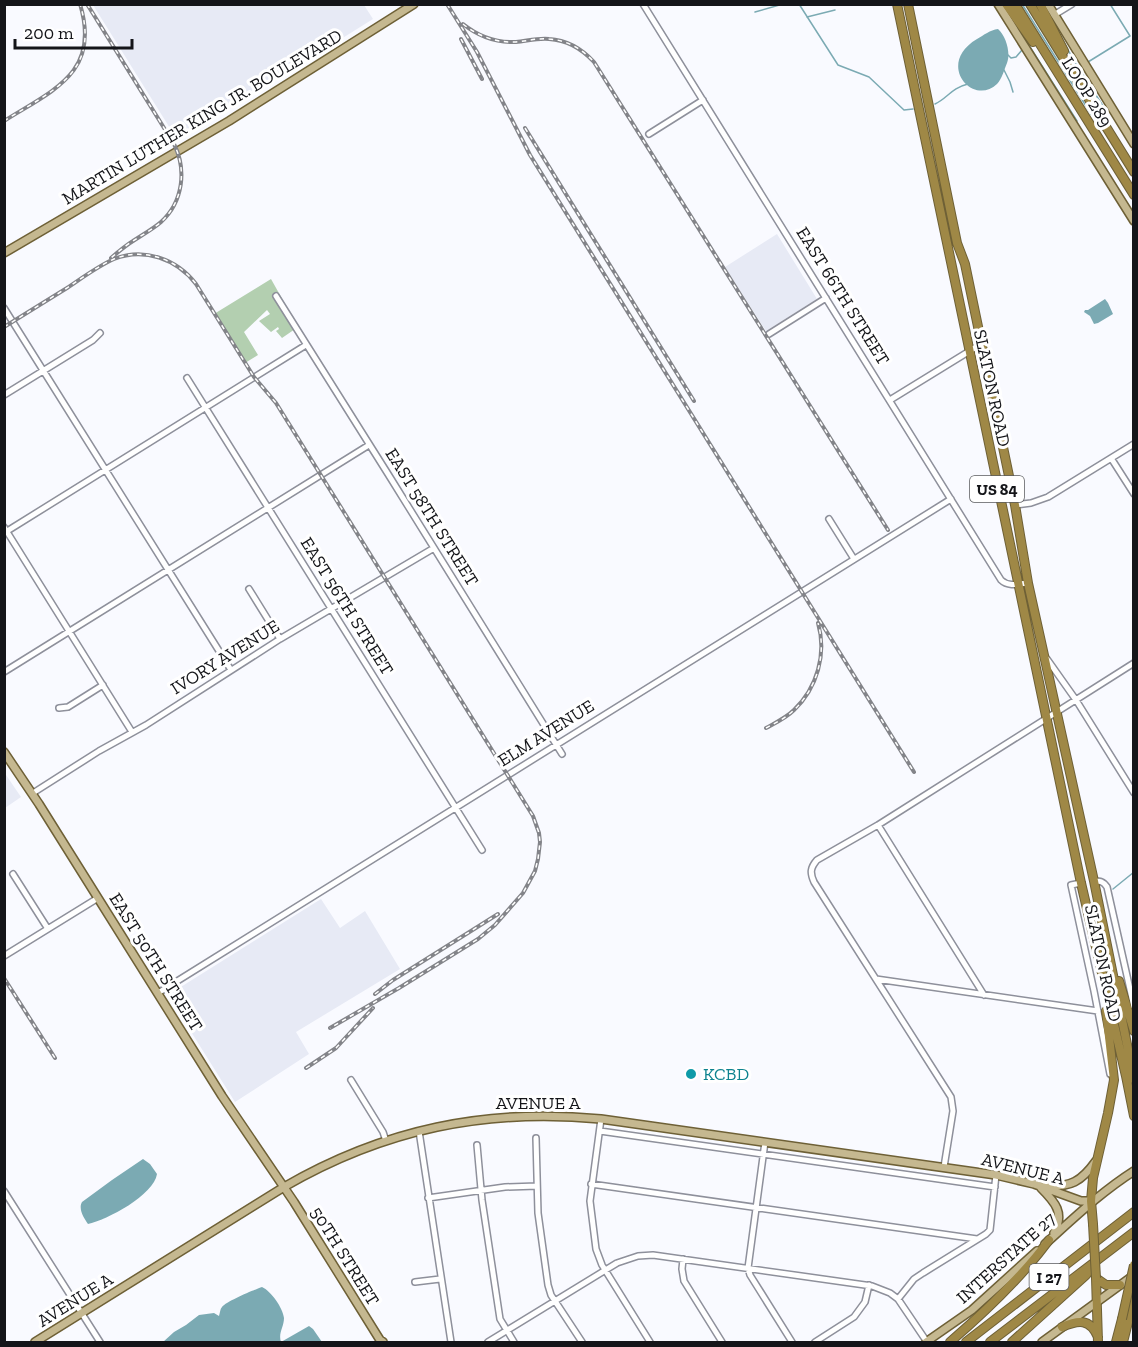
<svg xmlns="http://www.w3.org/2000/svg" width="1138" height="1347" font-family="'Zilla Slab',serif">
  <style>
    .built { fill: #e7eaf5 }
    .forest { fill: #b3cfb0 }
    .water { fill: #7baab3 }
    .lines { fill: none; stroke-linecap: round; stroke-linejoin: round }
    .stream { stroke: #7baab3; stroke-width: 1.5 }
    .minor-casing { stroke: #8e909b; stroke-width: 8 }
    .major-casing { stroke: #6e6036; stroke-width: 10 }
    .highway-casing { stroke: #6e6036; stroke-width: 10 }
    .minor { stroke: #fff; stroke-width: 5 }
    .major { stroke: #c5b890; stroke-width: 7 }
    .highway { stroke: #9f8846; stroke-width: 8 }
    .rail-casing { stroke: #838489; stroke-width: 4 }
    .rail { stroke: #fff; stroke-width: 1.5; stroke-dasharray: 4.5; stroke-linecap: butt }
    .highway-bridge-casing { stroke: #6e6036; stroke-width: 10; stroke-linecap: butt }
    .highway-bridge { stroke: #9f8846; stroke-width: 8 }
    .culture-dot { fill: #0f9aa8; stroke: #fff; stroke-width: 2 }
    .labels { text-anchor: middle; stroke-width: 6; stroke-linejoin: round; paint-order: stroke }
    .shield { fill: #fff; stroke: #5a5b5e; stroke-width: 1.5 }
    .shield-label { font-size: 16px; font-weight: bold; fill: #141519 }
    .street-label { font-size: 18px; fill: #141519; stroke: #fff }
    .culture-label { font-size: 18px; fill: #0d838f; stroke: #fff; text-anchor: start }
  </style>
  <rect width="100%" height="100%" fill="#f9faff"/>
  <path class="built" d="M93 5H364L373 19 178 141Z
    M777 234 817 299 766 331 725 267Z
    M4 772 21 797 5 808H4Z
    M321 899 340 928 365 911 400 969 296 1032 309 1054 235 1102 168 995Z"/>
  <path class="forest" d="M271 279 298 327 282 338 276 331 279 329 278 327 271 332 259 321 270 314 267 310 244 332 258 355 245 363 214 314Z"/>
  <path class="water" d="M998 29C1006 36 1011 53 1007 63 1004 70 1002 79 997 84 973 107 935 64 977 39 984 35 990 30 998 29Z
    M1105 299 1108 303 1113 314 1098 323 1094 324 1090 316 1084 312 1085 310H1088Z
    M143 1159 150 1164 157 1174C154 1195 107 1220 88 1224 84 1218 78 1209 82 1202L112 1180Z
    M262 1287C271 1291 283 1308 284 1318 284 1327 278 1333 281 1342L309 1326 313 1329 322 1342H163L174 1332 186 1325 199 1315 214 1313 219 1316C220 1313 220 1309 222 1307 227 1301 254 1290 262 1287Z"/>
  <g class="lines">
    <path class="stream" d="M799 4 838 65 869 77 904 110 913 109
      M1022 4 1091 114
      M755 12 783 4
      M807 17 835 10
      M1061 37 1078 68 1081 66
      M1030 47 1077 121
      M1008 55 1011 58 1016 57 1022 50
      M1088 62 1130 36 1110 4
      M1079 69 1103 106
      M1004 70 1010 82 1013 92
      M935 104C948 98 951 88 968 84
      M1113 889 1134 872"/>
    <defs>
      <path id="minor" d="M643 4 1001 580C1008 587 1019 584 1028 583
        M1054 15 1072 4
        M649 134 703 100
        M276 296 388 474 562 754
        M4 308 231 670
        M769 334 826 298
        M187 378 482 850
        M4 395 93 340 100 333
        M890 400 981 344
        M1111 458 1134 494
        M1015 505 1031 503 1048 497 1134 444
        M829 519 854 559
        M4 527 132 732
        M4 533 306 345
        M249 589 280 639
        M1047 659 1076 700 1134 793
        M4 672 369 445
        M59 708 68 707 103 685
        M33 793 99 751 146 725 280 639 434 548
        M878 825 984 995
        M13 874 48 929
        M1094 881C1100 881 1103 881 1107 887L1134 1007
        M1081 883 1071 885 1094 991 1110 1074
        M4 956 98 898
        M876 979 1098 1011
        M158 993 951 499
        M351 1080 383 1132 386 1141
        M601 1119 590 1201 596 1249 602 1265 650 1342
        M419 1131 451 1342
        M600 1131 995 1187
        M536 1138 538 1213 548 1285 551 1295 582 1342
        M765 1142 748 1268 750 1275 792 1342
        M477 1145 482 1200 500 1319 514 1342
        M944 1167 953 1111 951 1097 814 882C810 873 810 868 817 860L878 825 1134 663
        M591 1184 977 1239
        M4 1191 100 1342
        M428 1198 505 1187 537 1186
        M683 1259 682 1269 684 1281 722 1342
        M415 1282 440 1279
        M898 1299 914 1279 923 1273 986 1234 990 1230 996 1175
        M488 1342 617 1263 638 1256 653 1255 872 1286 890 1293 898 1299 927 1342
        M815 1342 854 1317 865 1302 869 1285"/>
      <path id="major" d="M998 4 1134 221
        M1048 4 1134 144
        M4 253 229 121 414 4
        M4 752 39 804 222 1096 294 1202 380 1340 383 1342
        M1045 1186C1071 1187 1081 1182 1096 1161
        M1041 1188C1055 1202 1065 1213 1054 1233
        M1045 1244C1074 1218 1101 1192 1134 1171
        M35 1342 284 1187C384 1129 486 1108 601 1119L996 1175 1034 1184 1081 1201H1091
        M926 1342 972 1310 1037 1251
        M1042 1342 1134 1275"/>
      <path id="highway" d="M897 4 1081 883 1126 1076 1134 1116
        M908 4 957 243 965 264 1015 505 1028 583 1094 881 1134 1079
        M1006 4 1033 42
        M1015 4 1134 195
        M1030 4 1134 172
        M1040 4 1064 51
        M1119 981 1134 1031
        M1093 1224 1091 1201 1093 1178 1108 1113 1114 1080 1106 1011
        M1096 1278 1098 1342
        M1096 1278 1106 1285H1120
        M1062 1327C1078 1320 1090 1318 1098 1337
        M950 1342C986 1311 1021 1278 1049 1240
        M966 1342 1134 1212
        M990 1342 1134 1232
        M1012 1342 1086 1275 1092 1267
        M1116 1342 1122 1319
        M1123 1342 1134 1299"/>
    </defs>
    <use href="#minor" class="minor-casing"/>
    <use href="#major" class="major-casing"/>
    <use href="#highway" class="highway-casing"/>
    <use href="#minor" class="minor"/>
    <use href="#major" class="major"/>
    <use href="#highway" class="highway"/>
    <defs>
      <path id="rail" d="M87 4 174 144C187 170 183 202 161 222 153 229 142 235 133 241 125 246 118 252 111 258
        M447 4 477 52 530 155 914 772
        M463 24C478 36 496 43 516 42 527 41 537 38 549 39 567 40 582 49 594 62L888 530
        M461 39 482 79
        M4 121C53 90 101 73 80 4
        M525 128 694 401
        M4 327C25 314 46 301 67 288 82 278 98 266 114 259 144 247 177 259 196 284L254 377 276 403 533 816 539 833 540 842 538 859 535 871 523 893 495 925 478 939 399 988 330 1028
        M766 728C775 723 786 718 794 710 817 688 827 654 818 623
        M4 978 55 1058
        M375 994 393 980 498 914
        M306 1068 336 1048 373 1008"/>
    </defs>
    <use href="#rail" class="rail-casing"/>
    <use href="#rail" class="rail"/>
    <defs>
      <path id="highway-bridge" d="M1093 1224 1096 1278
        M1122 1319 1134 1265"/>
    </defs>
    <use href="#highway-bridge" class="highway-bridge-casing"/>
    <use href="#highway-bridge" class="highway-bridge"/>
  </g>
  <circle class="culture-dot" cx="691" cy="1074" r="6"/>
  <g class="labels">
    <g class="shield">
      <rect x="970" y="476" width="54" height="26" rx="4.5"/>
      <rect x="1029.5" y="1264" width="39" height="26" rx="4.5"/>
    </g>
    <g class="shield-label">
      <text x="997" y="495">US 84</text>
      <text x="1049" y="1283">I 27</text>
    </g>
    <g class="street-label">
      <text transform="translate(1087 92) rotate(58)" y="6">LOOP 289</text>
      <text transform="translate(202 117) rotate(-31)" y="6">MARTIN LUTHER KING JR. BOULEVARD</text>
      <text transform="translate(843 296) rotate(58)" y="6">EAST 66TH STREET</text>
      <text transform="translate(992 388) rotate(78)" y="6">SLATON ROAD</text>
      <text transform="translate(432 517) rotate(58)" y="6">EAST 58TH STREET</text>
      <text transform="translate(347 606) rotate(58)" y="6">EAST 56TH STREET</text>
      <text transform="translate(225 657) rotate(-32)" y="6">IVORY AVENUE</text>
      <text transform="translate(546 733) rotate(-32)" y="6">ELM AVENUE</text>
      <text transform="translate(156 962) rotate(58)" y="6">EAST 50TH STREET</text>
      <text transform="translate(1103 963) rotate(78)" y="6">SLATON ROAD</text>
      <text x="538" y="1109">AVENUE A</text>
      <text transform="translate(1023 1169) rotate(14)" y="6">AVENUE A</text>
      <text transform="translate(345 1256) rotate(58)" y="6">50TH STREET</text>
      <text transform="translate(1006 1258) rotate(-42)" y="6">INTERSTATE 27</text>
      <text transform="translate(75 1300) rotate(-32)" y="6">AVENUE A</text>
    </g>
    <g class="culture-label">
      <text x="703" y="1080">KCBD</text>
    </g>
  </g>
  <rect width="1138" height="1347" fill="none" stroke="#141519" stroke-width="12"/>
  <path d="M15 39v9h117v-9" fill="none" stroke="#141519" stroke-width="3"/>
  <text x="24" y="39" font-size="18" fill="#141519" stroke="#ffffff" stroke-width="4.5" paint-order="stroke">200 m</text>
</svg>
